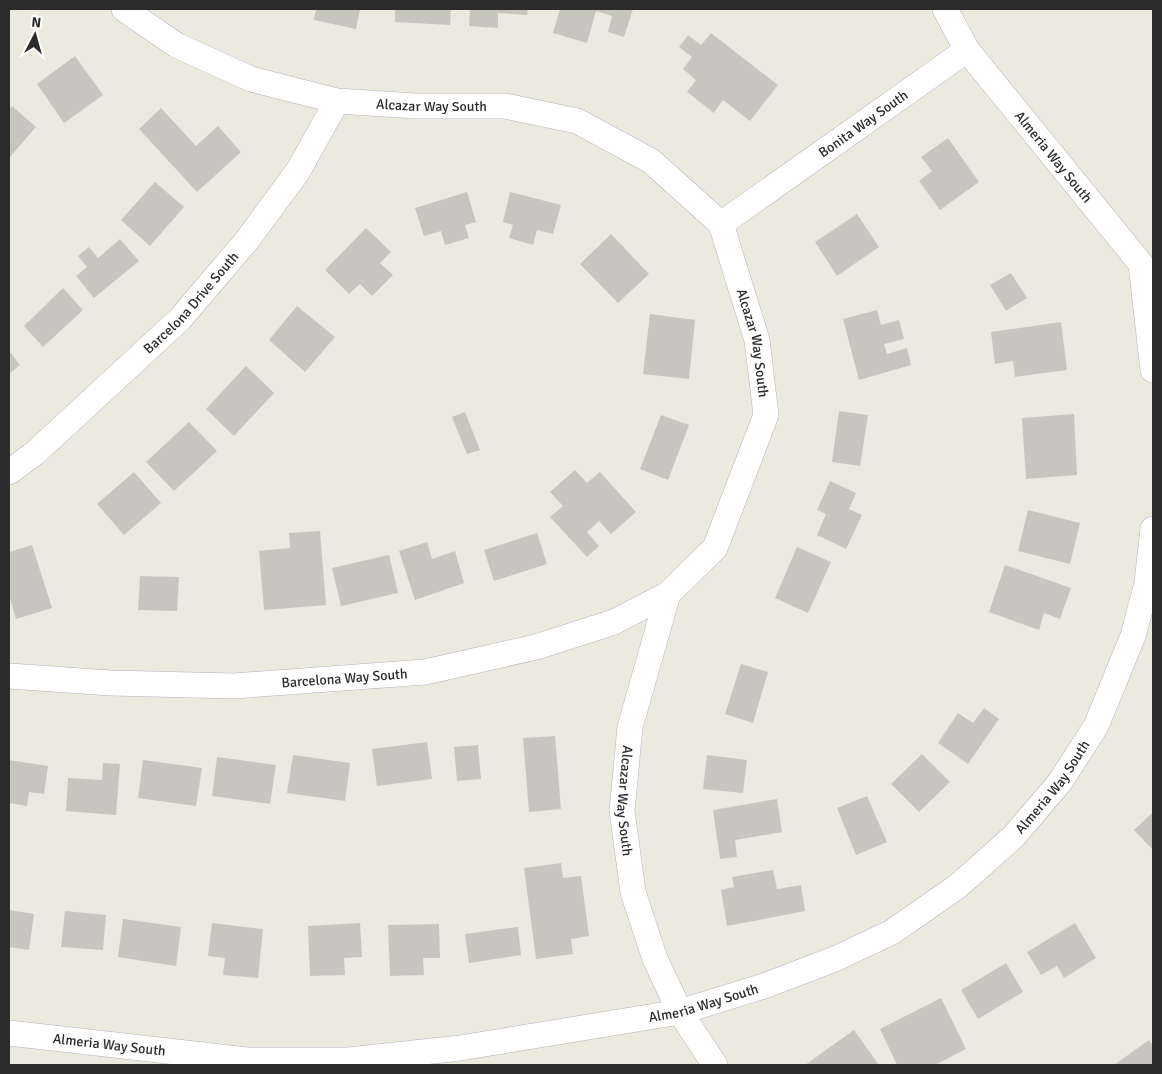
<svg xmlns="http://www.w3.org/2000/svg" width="1162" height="1074" font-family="Signika,sans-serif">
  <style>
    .building { fill: #c7c6be }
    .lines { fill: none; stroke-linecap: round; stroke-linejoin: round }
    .street-casing { stroke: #b3b2bd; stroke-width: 26 }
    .street { stroke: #fff; stroke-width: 25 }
    .labels { text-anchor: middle; stroke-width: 4; stroke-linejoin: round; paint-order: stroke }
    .street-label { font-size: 14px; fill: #2b2b2b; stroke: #fff }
  </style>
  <rect width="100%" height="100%" fill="#ece9df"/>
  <path class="building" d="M316 9H360L356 29 314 20Z
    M395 9H451L450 25 395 22Z
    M470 9H528L527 15 498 13V28L469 26Z
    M560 9H633L624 37 608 32 612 16 596 11 587 43 553 33Z
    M711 33 778 85 750 121 723 100 714 113 687 92 696 80 683 69 692 57 679 47 688 35 701 45Z
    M75 56 103 95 64 123 37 84Z
    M12 106 36 127 9 158V110Z
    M161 108 196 146 218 126 241 152 197 192 139 129Z
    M948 138 979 182 940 210 919 181 932 171 921 157Z
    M155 182 184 207 150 246 121 220Z
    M467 192 476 222 465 225 469 238 445 245 441 231 424 236 415 208Z
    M510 192 561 205 553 234 537 230 533 245 509 238 513 225 503 222Z
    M857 214 879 247 837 276 815 242Z
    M366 228 391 252 380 263 393 275 372 296 360 284 349 294 325 270Z
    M611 234 649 274 618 303 580 264Z
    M120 239 139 261 94 298 76 276 87 267 78 256 89 247 98 258Z
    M1011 273 1027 298 1006 311 990 285Z
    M63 288 83 310 43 347 24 326Z
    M297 306 335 337 305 372 269 340Z
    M877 310 881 325 899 320 904 339 884 344 887 354 907 348 911 365 859 380 843 319Z
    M650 314 695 320 689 379 643 374Z
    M1061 322 1067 370 1015 377 1013 361 995 364 991 332Z
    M9 351 20 365 9 374Z
    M246 366 274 393 234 436 206 409Z
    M839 411 868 415 860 466 832 462Z
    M465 412 480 450 467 454 452 417Z
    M1074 414 1077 475 1026 479 1022 418Z
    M661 415 689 425 668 480 640 469Z
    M189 422 217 451 174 491 146 462Z
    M575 470 587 483 600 472 636 512 611 534 599 521 587 532 599 546 587 557 550 517 563 506 550 492Z
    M134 472 161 503 124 535 97 504Z
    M830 481 856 493 849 509 862 515 846 549 817 535 826 514 817 510Z
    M1028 510 1080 523 1070 564 1018 551Z
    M320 531 326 605 264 610 259 551 290 548 289 533Z
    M537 533 547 564 494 581 484 550Z
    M427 542 432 559 455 551 464 583 415 600 399 551Z
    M32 545 52 608 16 619 9 595V552Z
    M797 547 831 562 808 613 775 598Z
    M389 555 398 593 341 606 332 568Z
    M1005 565 1071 588 1060 619 1044 613 1039 630 989 612Z
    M140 576 179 577 177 611 138 610Z
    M741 664 768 672 753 723 725 714Z
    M984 708 999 719 968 764 938 743 958 713 973 723Z
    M555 736 561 809 529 812 523 738Z
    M427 742 432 779 377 786 372 749Z
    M478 745 481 779 457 781 454 747Z
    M922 754 950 782 919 812 891 784Z
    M293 755 350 763 345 801 287 793Z
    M707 755 747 760 743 793 703 789Z
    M217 757 276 765 270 804 212 796Z
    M9 760 48 766 44 794 29 792 27 806 9 803Z
    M143 760 202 768 196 806 138 798Z
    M103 763 120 764 116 815 66 811 68 778 102 780Z
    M867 796 887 842 856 855 837 808Z
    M777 799 782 832 735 840 737 857 720 859 713 810Z
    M1153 812V850L1134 830Z
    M561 863 563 878 581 876 589 936 571 939 573 954 536 959 524 868Z
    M773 870 777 889 801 885 805 911 727 926 721 890 734 887 732 877Z
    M9 910 34 914 29 950 9 947Z
    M65 911 106 915 103 950 61 947Z
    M123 919 181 927 176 966 118 957Z
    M212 923 263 929 258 978 223 975 225 958 208 956Z
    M360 923 362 957 344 958 345 975 310 976 308 926Z
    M1075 923 1096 958 1064 978 1057 966 1041 975 1027 952Z
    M439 924 440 958H423L424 975 390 976 388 925Z
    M518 927 521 955 469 963 465 934Z
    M1006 963 1023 992 978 1019 961 990Z
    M941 998 966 1049 935 1065H897L880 1029Z
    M854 1030 879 1065H805Z
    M1149 1040 1153 1046V1065H1114Z"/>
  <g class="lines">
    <defs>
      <g id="street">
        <path id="s1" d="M124 9 176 45 251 79 337 101 416 106H505L577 121 651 161 721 224 757 340 766 415 715 548 668 594 630 727 622 811 633 892 655 959 680 1012 715 1065"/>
        <path id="s2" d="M945 9 967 50 1141 264 1153 370"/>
        <path id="s3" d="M721 224 967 50"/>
        <path id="s4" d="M9 472 35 453 180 319 248 239 298 171 337 101"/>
        <path id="s5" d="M9 676 111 683 234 686 425 672 536 647 614 622 668 594"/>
        <path id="s6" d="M9 1033 247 1060H349L460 1048 680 1012 764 986 837 958 892 932 958 886 1014 836 1060 782 1096 726 1133 636 1147 583 1153 529"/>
      </g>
    </defs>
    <use href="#street" class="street-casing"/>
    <use href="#street" class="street"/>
  </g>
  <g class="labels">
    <g class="street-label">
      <text dy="5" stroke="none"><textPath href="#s1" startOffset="329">Alcazar Way South</textPath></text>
      <text dy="5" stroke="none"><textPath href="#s3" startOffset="174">Bonita Way South</textPath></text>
      <text dy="5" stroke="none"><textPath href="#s2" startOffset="184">Almeria Way South</textPath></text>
      <text dy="5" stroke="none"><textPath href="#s4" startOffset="249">Barcelona Drive South</textPath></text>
      <text dy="5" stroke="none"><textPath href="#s1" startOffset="778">Alcazar Way South</textPath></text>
      <text dy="5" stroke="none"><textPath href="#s5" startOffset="336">Barcelona Way South</textPath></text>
      <text dy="5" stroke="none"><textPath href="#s6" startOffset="1121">Almeria Way South</textPath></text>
      <text dy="5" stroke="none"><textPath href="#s1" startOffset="1272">Alcazar Way South</textPath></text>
      <text dy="5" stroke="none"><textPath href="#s6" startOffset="701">Almeria Way South</textPath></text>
      <text dy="5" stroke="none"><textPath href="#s6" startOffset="101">Almeria Way South</textPath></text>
    </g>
  </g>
  <rect width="1162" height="1074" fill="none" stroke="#2b2b2b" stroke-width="20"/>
  <g transform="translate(35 35) rotate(6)" stroke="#ffffff" stroke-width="4" paint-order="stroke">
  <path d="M0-4L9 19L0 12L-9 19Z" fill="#2b2b2b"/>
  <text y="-8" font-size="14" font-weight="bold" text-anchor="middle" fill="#2b2b2b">N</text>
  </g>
</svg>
